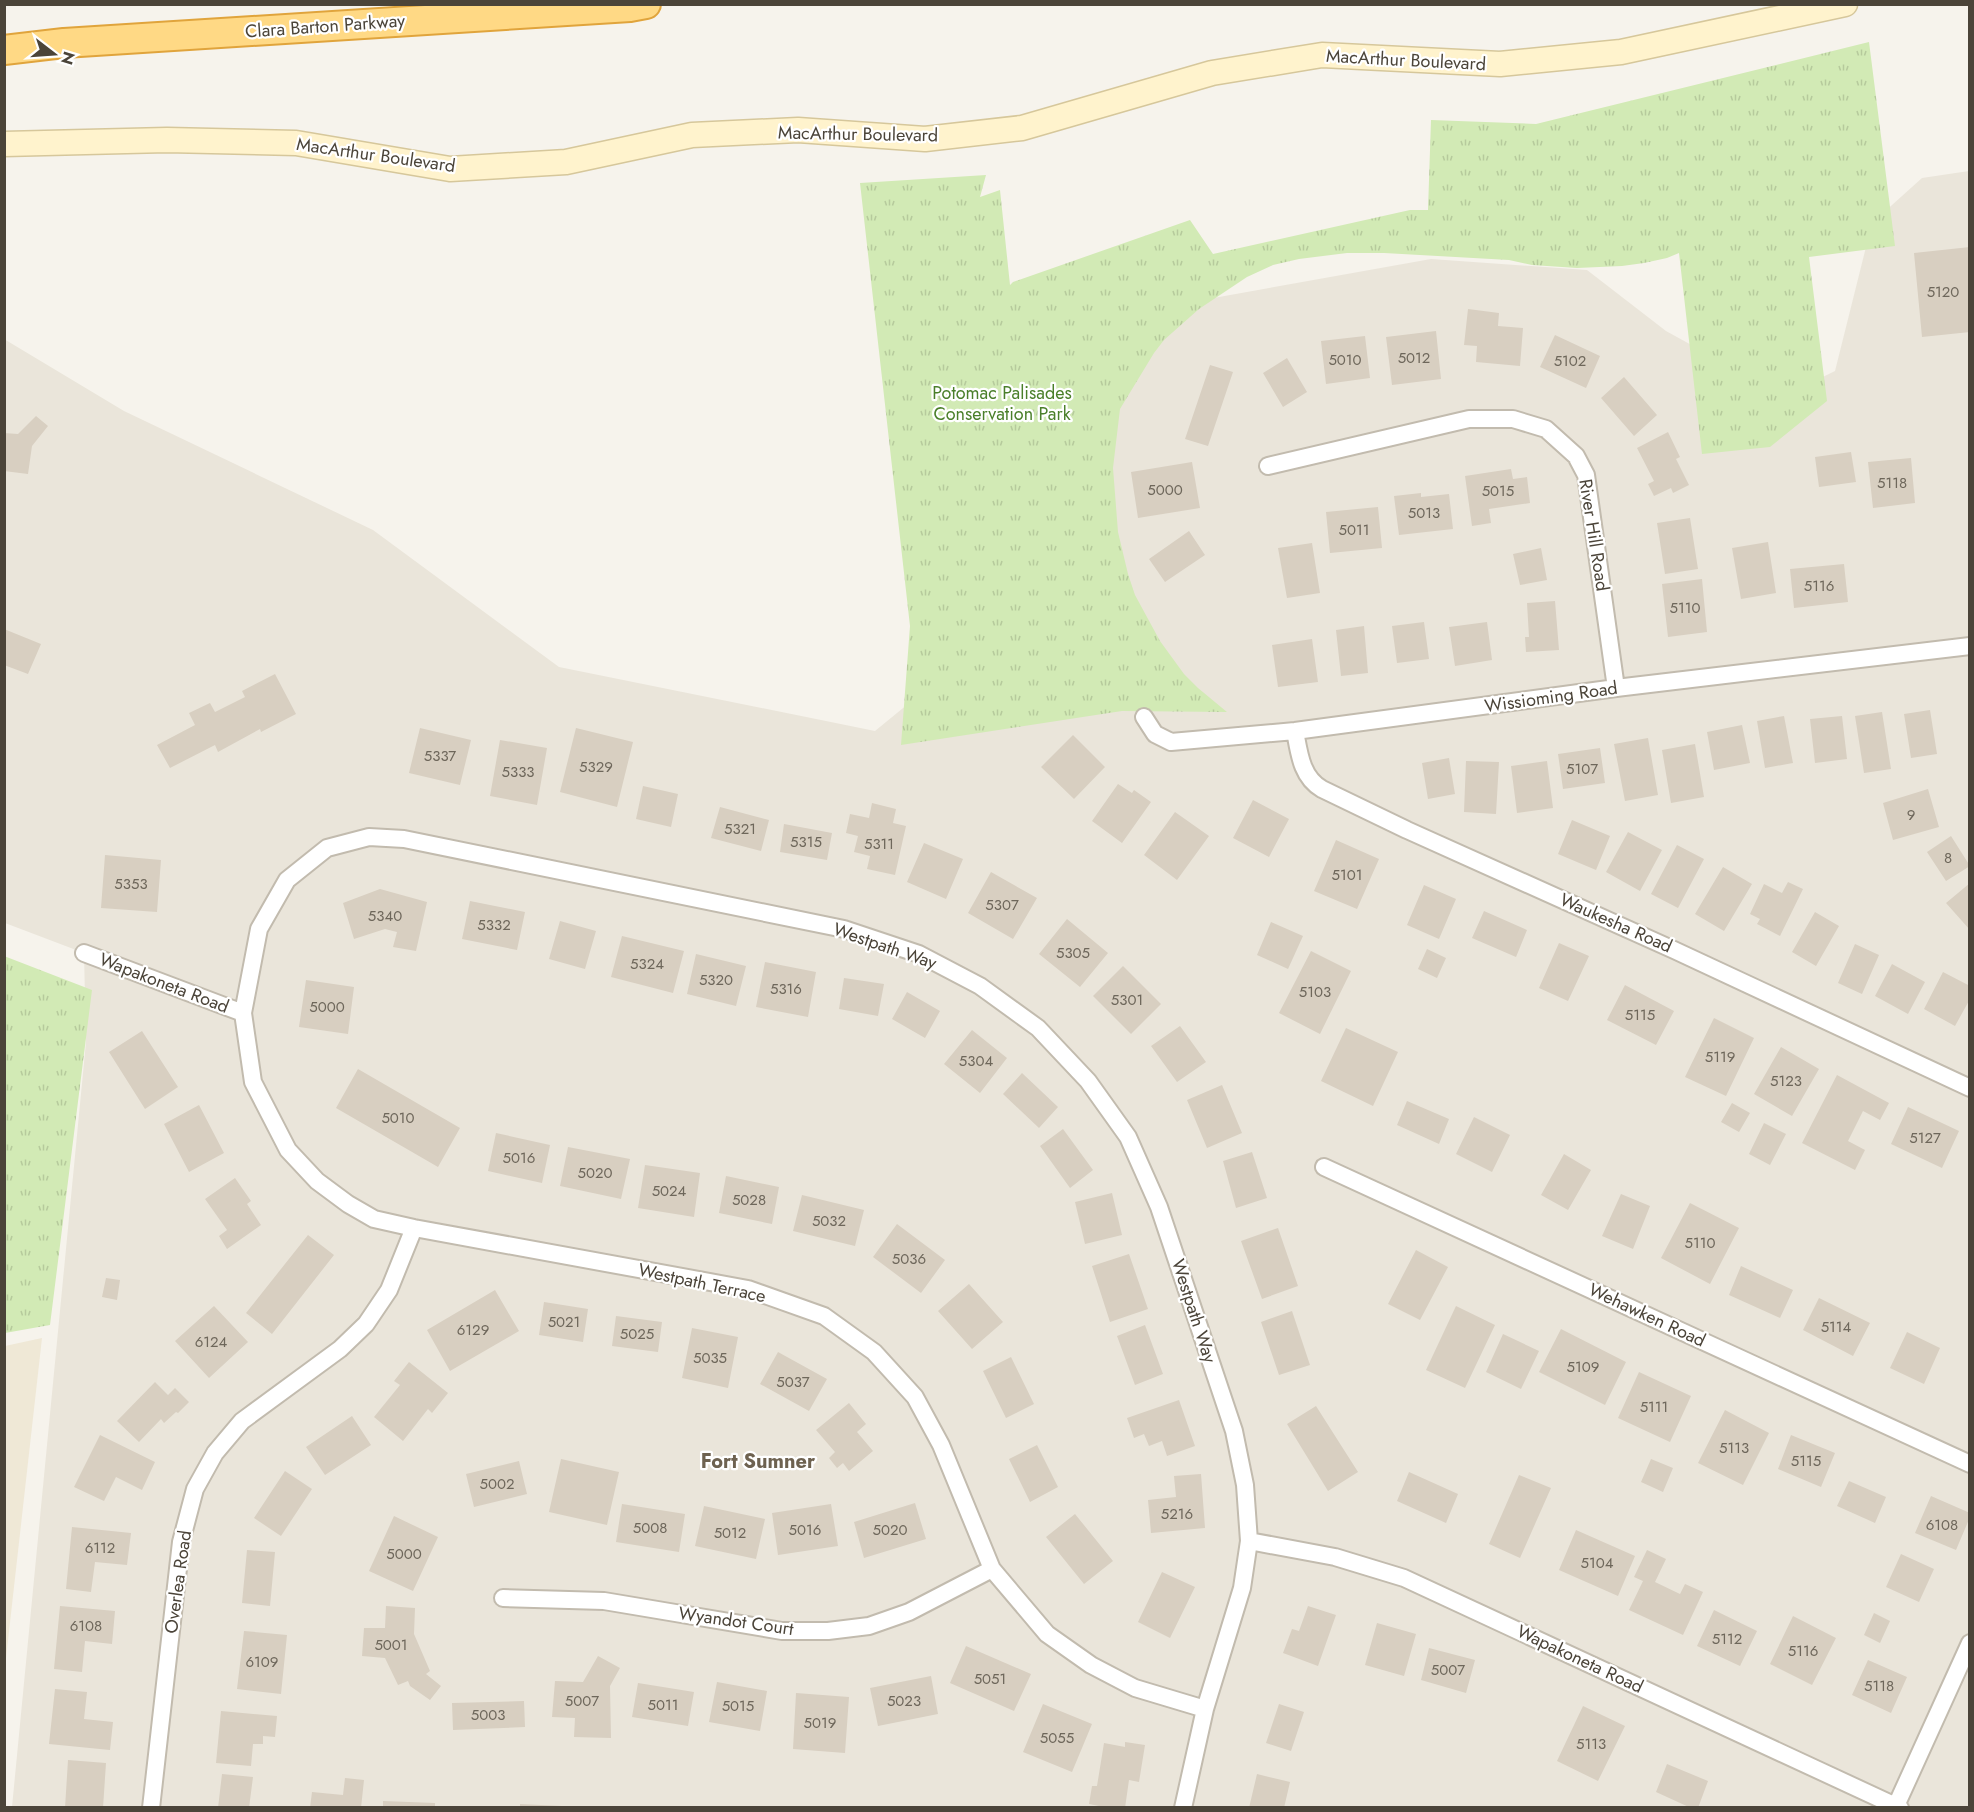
<svg xmlns="http://www.w3.org/2000/svg" width="1974" height="1812" font-family="Jost,sans-serif">
  <style>
    .residential { fill: #eae5da }
    .education { fill: #efe8d6 }
    .grass { fill: url(#grass-tufts) }
    .building { fill: #d8cfc1 }
    .lines { fill: none; stroke-linecap: round; stroke-linejoin: round }
    .minor-casing { stroke: #c2bbae; stroke-width: 20 }
    .secondary-casing { stroke: #d6c79b; stroke-width: 27 }
    .trunk-casing { stroke: #e0a43c; stroke-width: 32 }
    .minor { stroke: #fff; stroke-width: 16 }
    .secondary { stroke: #fff3cd; stroke-width: 24 }
    .trunk { stroke: #ffd985; stroke-width: 28 }
    .labels { text-anchor: middle; stroke-width: 4.5; stroke-linejoin: round; paint-order: stroke }
    .number-label { font-size: 15px; fill: #6e675b }
    .street-label { font-size: 18px; fill: #4b4439; stroke: #fff }
    .park-label { font-size: 18px; fill: #4a7f2a; stroke: #fff }
    .neighbourhood-label { font-size: 20px; font-weight: bold; fill: #6e6250; stroke: #fff }
  </style>
  <defs>
    <pattern id="grass-tufts" width="24" height="20" patternUnits="userSpaceOnUse" patternTransform="scale(1.5)"><rect width="24" height="20" fill="#d2eab5"/><path d="M3 7l-1-3M5 7V3M7 7l1-3M15 17l-1-3M17 17v-4M19 17l1-3" fill="none" stroke="#b6ca9c"/></pattern>
  </defs>
  <rect width="100%" height="100%" fill="#f6f3ec"/>
  <path class="residential" d="M1969 171V1807H12L86 1042 84 953 5 923 4 339 124 411 373 530 559 667 875 731 952 668 1102 318 1431 259 1587 270 1666 331 1784 396 1835 371 1872 223 1922 178Z"/>
  <path class="education" d="M42 1338 5 1667V1346Z"/>
  <path class="grass" d="M1869 42 1895 246 1809 257 1827 401 1770 447 1702 454 1679 253 1667 258 1644 263 1622 266 1577 268 1532 265 1509 260 1384 253H1347L1299 259 1273 265 1247 277 1199 309 1164 340 1154 353 1120 409 1113 468 1118 532 1128 574 1135 595 1160 641 1184 674 1198 688 1227 712 1122 711 901 745 910 626 860 183 986 175 980 197 1000 190 1010 285 1013 282 1190 220 1213 254 1410 210H1428L1431 120 1536 124Z
    M4 956 92 990 50 1325 5 1333Z"/>
  <path class="building" d="M1970 247V332L1922 337 1914 253Z
    M1468 309 1499 313 1498 326 1523 328 1520 366 1476 362 1477 346 1464 345Z
    M1436 331 1441 379 1392 385 1386 337Z
    M1555 335 1600 356 1586 388 1540 367Z
    M1365 336 1370 378 1326 384 1321 341Z
    M1287 358 1307 392 1283 407 1263 373Z
    M1210 365 1233 372 1208 446 1185 439Z
    M1624 377 1657 415 1634 436 1601 398Z
    M36 416 48 426 32 446 28 474 4 471V433L18 434Z
    M1668 432 1680 457 1676 459 1689 485 1673 493 1671 488 1654 496 1648 484 1654 481 1637 448Z
    M1851 452 1856 482 1819 487 1815 457Z
    M1911 458 1915 503 1873 508 1868 462Z
    M1192 462 1200 508 1138 518 1131 472Z
    M1511 469 1513 479 1527 477 1530 503 1489 509 1491 523 1472 526 1465 476Z
    M1421 493V497L1449 494 1453 529 1399 535 1394 496Z
    M1378 507 1382 548 1330 553 1326 512Z
    M1690 518 1698 569 1665 574 1657 523Z
    M1189 531 1205 555 1165 582 1149 559Z
    M1768 542 1776 593 1741 599 1732 548Z
    M1312 543 1320 593 1287 598 1278 548Z
    M1541 548 1547 580 1520 585 1513 554Z
    M1844 564 1848 602 1794 608 1790 569Z
    M1702 579 1707 632 1668 637 1662 584Z
    M1555 601 1559 650 1526 652 1525 637H1529L1527 603Z
    M1424 622 1429 659 1397 663 1392 626Z
    M1487 622 1492 660 1455 666 1449 627Z
    M1364 626 1368 673 1341 676 1336 630Z
    M4 629 41 644 28 674 4 665Z
    M1312 639 1318 682 1278 687 1272 645Z
    M275 674 296 714 261 732 260 729 218 752 215 745 170 768 157 745 195 725 189 713 210 703 215 712 245 697 242 691Z
    M1930 710 1937 754 1911 758 1904 714Z
    M1882 712 1891 769 1864 773 1855 716Z
    M1784 716 1793 763 1765 768 1757 721Z
    M1842 716 1847 759 1815 763 1810 719Z
    M1742 725 1750 763 1714 770 1707 732Z
    M420 728 471 740 460 785 409 773Z
    M576 728 633 742 617 807 560 792Z
    M1073 735 1105 767 1074 799 1041 767Z
    M1648 738 1658 795 1625 801 1614 744Z
    M500 740 547 748 537 805 490 796Z
    M1695 744 1704 797 1671 803 1662 750Z
    M1600 748 1605 783 1563 789 1558 754Z
    M1449 758 1455 794 1428 799 1422 763Z
    M1466 761 1499 762 1496 814 1464 812Z
    M1547 761 1553 808 1517 813 1511 766Z
    M1118 784 1132 793 1134 790 1151 802 1122 843 1092 821Z
    M643 786 678 794 671 827 636 819Z
    M1928 789 1939 827 1893 840 1883 803Z
    M1253 800 1289 819 1269 857 1233 838Z
    M872 803 896 809 893 823 906 826 895 875 867 869 870 856 854 852 858 836 846 833 850 814 869 818Z
    M720 807 769 820 761 851 711 838Z
    M1175 812 1209 836 1177 880 1144 855Z
    M1572 820 1610 836 1596 870 1558 854Z
    M784 824 832 833 827 860 780 852Z
    M1628 832 1662 850 1640 891 1606 872Z
    M1951 836 1970 866 1946 881 1927 852Z
    M1336 840 1379 859 1357 909 1314 891Z
    M924 843 963 859 946 899 907 882Z
    M1677 845 1704 859 1678 908 1651 894Z
    M105 855 161 860 157 912 101 908Z
    M1723 867 1752 884 1724 931 1695 914Z
    M991 872 1037 898 1013 939 968 913Z
    M1788 882 1803 889 1780 936 1757 924 1760 919 1750 914 1764 884 1782 893Z
    M1970 883V930L1946 903Z
    M1424 885 1456 899 1439 939 1407 925Z
    M380 889 427 902 416 951 393 947 397 932 385 929 354 939 343 903Z
    M470 901 525 912 517 950 462 939Z
    M1484 911 1527 930 1516 957 1472 938Z
    M1815 912 1839 926 1816 966 1792 952Z
    M1067 919 1108 953 1080 987 1039 954Z
    M560 921 596 931 585 969 549 959Z
    M1271 922 1303 936 1288 969 1257 955Z
    M622 936 684 951 673 993 611 977Z
    M1559 943 1589 956 1568 1001 1539 988Z
    M1855 944 1879 955 1862 994 1838 983Z
    M1427 949 1446 958 1437 978 1418 969Z
    M1311 951 1351 971 1320 1034 1279 1013Z
    M696 954 746 966 736 1006 687 994Z
    M765 962 816 972 808 1017 756 1007Z
    M1892 964 1925 982 1908 1014 1875 996Z
    M1123 966 1161 1004 1131 1034 1093 996Z
    M1943 972 1970 986V999L1955 1026 1924 1009Z
    M844 978 884 984 878 1016 839 1009Z
    M306 980 354 987 348 1034 299 1027Z
    M1625 985 1674 1011 1656 1045 1607 1020Z
    M907 992 940 1011 925 1038 892 1019Z
    M1714 1018 1754 1038 1726 1096 1685 1077Z
    M1180 1026 1206 1062 1177 1082 1151 1046Z
    M1346 1028 1398 1052 1373 1106 1321 1081Z
    M972 1030 1007 1058 980 1093 944 1064Z
    M142 1031 178 1087 145 1109 109 1052Z
    M1781 1047 1819 1069 1792 1116 1754 1094Z
    M358 1069 460 1128 438 1167 336 1108Z
    M1022 1073 1058 1107 1039 1128 1003 1094Z
    M1837 1075 1889 1103 1880 1120 1863 1111 1848 1141 1865 1150 1855 1170 1802 1143Z
    M1222 1085 1242 1133 1207 1148 1187 1100Z
    M1407 1101 1449 1119 1439 1144 1397 1125Z
    M1732 1103 1750 1113 1739 1132 1721 1122Z
    M199 1105 224 1153 189 1172 164 1124Z
    M1908 1107 1959 1131 1942 1168 1891 1144Z
    M1474 1117 1510 1135 1492 1172 1456 1154Z
    M1764 1123 1786 1134 1770 1165 1749 1154Z
    M1063 1129 1093 1170 1070 1188 1040 1146Z
    M496 1133 550 1145 542 1183 488 1171Z
    M568 1147 630 1159 621 1199 560 1186Z
    M1252 1152 1267 1198 1236 1208 1223 1161Z
    M1564 1154 1591 1170 1568 1210 1541 1195Z
    M645 1165 700 1173 694 1217 638 1208Z
    M726 1176 779 1187 772 1224 719 1213Z
    M235 1178 251 1201 247 1204 261 1225 227 1249 219 1236 227 1230 205 1199Z
    M1112 1193 1122 1235 1085 1244 1075 1202Z
    M1621 1194 1650 1206 1633 1249 1602 1236Z
    M802 1195 864 1210 855 1246 793 1231Z
    M1690 1203 1739 1228 1710 1284 1661 1258Z
    M897 1224 945 1260 921 1293 873 1257Z
    M1278 1228 1298 1286 1262 1299 1241 1241Z
    M308 1235 334 1255 272 1334 246 1313Z
    M1416 1250 1448 1267 1420 1320 1388 1304Z
    M1129 1254 1148 1309 1110 1322 1092 1266Z
    M1741 1266 1793 1290 1780 1318 1729 1295Z
    M106 1278 120 1280 117 1300 102 1297Z
    M969 1284 1003 1322 972 1349 938 1311Z
    M495 1290 519 1331 450 1371 427 1330Z
    M1819 1298 1870 1323 1853 1356 1803 1330Z
    M544 1302 588 1309 583 1342 539 1335Z
    M214 1306 248 1342 209 1378 175 1341Z
    M1456 1306 1495 1325 1465 1388 1426 1370Z
    M1292 1311 1310 1365 1279 1375 1261 1322Z
    M616 1316 662 1322 658 1352 612 1346Z
    M1145 1325 1163 1374 1135 1385 1117 1336Z
    M692 1328 738 1337 728 1388 682 1378Z
    M1561 1329 1626 1362 1605 1405 1539 1372Z
    M1907 1332 1940 1348 1924 1384 1890 1368Z
    M1503 1334 1539 1351 1521 1389 1486 1372Z
    M778 1352 827 1379 809 1411 760 1384Z
    M1011 1357 1034 1404 1006 1418 983 1371Z
    M409 1362 448 1393 432 1413 428 1409 403 1441 374 1417 400 1385 394 1381Z
    M1639 1372 1691 1396 1670 1442 1618 1418Z
    M155 1382 168 1395 175 1388 189 1402 178 1413 176 1412 164 1423 161 1419 139 1442 117 1421Z
    M1179 1400 1195 1446 1167 1456 1162 1441 1149 1446 1144 1434 1134 1438 1127 1418Z
    M849 1403 866 1424 857 1432 873 1451 849 1471 843 1463 837 1468 829 1458 835 1452 816 1430Z
    M1316 1406 1358 1472 1328 1491 1287 1424Z
    M1725 1410 1769 1433 1743 1485 1698 1463Z
    M352 1416 371 1445 325 1475 306 1447Z
    M100 1435 155 1462 142 1490 116 1477 104 1501 74 1487Z
    M1791 1435 1835 1453 1821 1487 1778 1469Z
    M1037 1445 1058 1487 1030 1502 1009 1459Z
    M561 1459 619 1472 607 1525 549 1512Z
    M1651 1459 1673 1468 1663 1492 1641 1482Z
    M519 1461 527 1494 474 1507 466 1474Z
    M285 1471 312 1489 281 1536 254 1518Z
    M1409 1472 1458 1494 1446 1523 1397 1501Z
    M1201 1474 1205 1528 1151 1533 1148 1500 1176 1497 1174 1476Z
    M1519 1475 1551 1488 1520 1558 1489 1544Z
    M1849 1481 1886 1497 1875 1523 1837 1506Z
    M1931 1496 1970 1513V1517L1956 1550 1915 1533Z
    M915 1503 926 1539 864 1558 854 1522Z
    M622 1504 685 1514 679 1552 616 1542Z
    M831 1504 838 1546 778 1555 772 1513Z
    M704 1506 765 1519 756 1559 695 1546Z
    M1075 1514 1113 1561 1084 1584 1046 1537Z
    M394 1516 438 1537 413 1591 369 1571Z
    M72 1527 131 1533 127 1565 95 1562 91 1592 66 1589Z
    M1576 1530 1635 1556 1618 1596 1559 1570Z
    M247 1550 275 1552 270 1606 242 1603Z
    M1647 1550 1666 1559 1655 1582 1680 1594 1685 1584 1703 1592 1683 1635 1629 1610 1643 1581 1634 1577Z
    M1901 1554 1934 1569 1919 1602 1886 1587Z
    M1162 1572 1195 1587 1170 1638 1138 1622Z
    M60 1606 115 1611 112 1644 85 1641 82 1672 54 1669Z
    M386 1606 415 1608 414 1634 430 1671 426 1674 441 1686 430 1700 410 1686 408 1681 398 1685 385 1658 362 1656 364 1628H385Z
    M1308 1606 1336 1615 1318 1666 1283 1653 1292 1629 1299 1631Z
    M1714 1610 1757 1631 1740 1666 1697 1646Z
    M1874 1613 1890 1621 1880 1643 1864 1635Z
    M1793 1616 1836 1638 1812 1685 1770 1664Z
    M1377 1623 1416 1634 1404 1676 1365 1665Z
    M244 1631 287 1635 281 1694 237 1689Z
    M966 1646 1031 1674 1014 1711 950 1683Z
    M1429 1648 1475 1660 1466 1693 1421 1680Z
    M598 1656 620 1668 610 1686 611 1738 574 1737 575 1718 552 1717 555 1681 583 1682Z
    M1868 1660 1907 1677 1891 1713 1852 1695Z
    M931 1676 938 1714 878 1726 870 1688Z
    M717 1682 767 1691 760 1731 709 1722Z
    M638 1683 694 1692 688 1726 632 1717Z
    M55 1689 87 1692 84 1719 113 1722 110 1750 49 1744Z
    M796 1693 849 1697 845 1753 793 1749Z
    M524 1701 525 1727 453 1730 452 1703Z
    M1043 1704 1092 1724 1072 1772 1023 1752Z
    M1279 1704 1304 1712 1291 1751 1266 1743Z
    M1583 1706 1625 1726 1598 1781 1557 1761Z
    M221 1711 277 1716 275 1737 263 1736V1744H253L251 1766 216 1763Z
    M1125 1742 1145 1745 1139 1782 1129 1780 1125 1808H1109L1089 1804 1092 1786H1097L1104 1743 1125 1747Z
    M68 1760 106 1763 103 1808H65Z
    M1667 1764 1708 1781 1698 1808H1691L1656 1792Z
    M222 1774 253 1777 249 1808H218Z
    M1257 1774 1290 1782 1284 1808H1249Z
    M345 1778 364 1780 361 1808H310L312 1792 343 1795Z
    M383 1801 435 1803V1808H383Z
    M520 1804 562 1806V1808H520Z"/>
  <g class="lines">
    <defs>
      <path id="minor" d="M1268 466 1469 419H1513L1546 429 1576 456 1586 475 1616 688
        M1144 717 1155 734 1171 742 1295 731 1616 688 1970 646
        M1295 731C1299 752 1301 777 1322 789L1407 830 1674 950 1970 1088
        M84 953 243 1013
        M1324 1167 1970 1464
        M1249 1541 1335 1557 1404 1578 1900 1808
        M503 1598 604 1601 782 1631H828L869 1626 909 1612 992 1569
        M151 1808 181 1542 195 1489 215 1453 242 1421 340 1349 366 1324 389 1290 414 1228
        M1183 1808 1205 1709 1242 1588 1249 1541 1245 1485 1234 1431 1159 1207 1128 1137 1088 1081 1038 1028 980 986 919 954 844 929 404 839 369 837 327 848 287 880 259 929 243 1013 253 1082 288 1150 317 1181 348 1204 374 1219 414 1228 748 1289 824 1316 874 1352 915 1397 941 1445 992 1569 1047 1634 1091 1665 1135 1688 1205 1709
        M1895 1808 1970 1643"/>
      <path id="secondary" d="M4 144 167 140 296 143 450 169 566 162 692 135 798 130 925 139 1022 128 1212 73 1322 55 1500 64 1621 52 1845 4"/>
      <path id="trunk" d="M4 50 64 43 630 7 646 4"/>
    </defs>
    <use href="#minor" class="minor-casing"/>
    <use href="#secondary" class="secondary-casing"/>
    <use href="#trunk" class="trunk-casing"/>
    <use href="#minor" class="minor"/>
    <use href="#secondary" class="secondary"/>
    <use href="#trunk" class="trunk"/>
  </g>
  <g class="labels">
    <g class="number-label">
      <text x="1943" y="297">5120</text>
      <text x="1414" y="363">5012</text>
      <text x="1345" y="365">5010</text>
      <text x="1570" y="366">5102</text>
      <text x="1892" y="488">5118</text>
      <text x="1165" y="495">5000</text>
      <text x="1498" y="496">5015</text>
      <text x="1424" y="518">5013</text>
      <text x="1354" y="535">5011</text>
      <text x="1819" y="591">5116</text>
      <text x="1685" y="613">5110</text>
      <text x="440" y="761">5337</text>
      <text x="596" y="772">5329</text>
      <text x="1582" y="774">5107</text>
      <text x="518" y="777">5333</text>
      <text x="1911" y="820">9</text>
      <text x="740" y="834">5321</text>
      <text x="806" y="847">5315</text>
      <text x="879" y="849">5311</text>
      <text x="1948" y="863">8</text>
      <text x="1347" y="880">5101</text>
      <text x="131" y="889">5353</text>
      <text x="1002" y="910">5307</text>
      <text x="385" y="921">5340</text>
      <text x="494" y="930">5332</text>
      <text x="1073" y="958">5305</text>
      <text x="647" y="969">5324</text>
      <text x="716" y="985">5320</text>
      <text x="786" y="994">5316</text>
      <text x="1315" y="997">5103</text>
      <text x="1127" y="1005">5301</text>
      <text x="327" y="1012">5000</text>
      <text x="1640" y="1020">5115</text>
      <text x="1720" y="1062">5119</text>
      <text x="976" y="1066">5304</text>
      <text x="1786" y="1086">5123</text>
      <text x="398" y="1123">5010</text>
      <text x="1925" y="1143">5127</text>
      <text x="519" y="1163">5016</text>
      <text x="595" y="1178">5020</text>
      <text x="669" y="1196">5024</text>
      <text x="749" y="1205">5028</text>
      <text x="829" y="1226">5032</text>
      <text x="1700" y="1248">5110</text>
      <text x="909" y="1264">5036</text>
      <text x="564" y="1327">5021</text>
      <text x="1836" y="1332">5114</text>
      <text x="473" y="1335">6129</text>
      <text x="637" y="1339">5025</text>
      <text x="211" y="1347">6124</text>
      <text x="710" y="1363">5035</text>
      <text x="1583" y="1372">5109</text>
      <text x="793" y="1387">5037</text>
      <text x="1654" y="1412">5111</text>
      <text x="1734" y="1453">5113</text>
      <text x="1806" y="1466">5115</text>
      <text x="497" y="1489">5002</text>
      <text x="1177" y="1519">5216</text>
      <text x="1942" y="1530">6108</text>
      <text x="650" y="1533">5008</text>
      <text x="805" y="1535">5016</text>
      <text x="890" y="1535">5020</text>
      <text x="730" y="1538">5012</text>
      <text x="100" y="1553">6112</text>
      <text x="404" y="1559">5000</text>
      <text x="1597" y="1568">5104</text>
      <text x="86" y="1631">6108</text>
      <text x="1727" y="1644">5112</text>
      <text x="391" y="1650">5001</text>
      <text x="1803" y="1656">5116</text>
      <text x="262" y="1667">6109</text>
      <text x="1448" y="1675">5007</text>
      <text x="990" y="1684">5051</text>
      <text x="1879" y="1691">5118</text>
      <text x="582" y="1706">5007</text>
      <text x="904" y="1706">5023</text>
      <text x="663" y="1710">5011</text>
      <text x="738" y="1711">5015</text>
      <text x="488" y="1720">5003</text>
      <text x="820" y="1728">5019</text>
      <text x="1057" y="1743">5055</text>
      <text x="1591" y="1749">5113</text>
    </g>
    <g class="street-label">
      <text transform="translate(325 26) rotate(-4)" y="6">Clara Barton Parkway</text>
      <text transform="translate(1406 60) rotate(3)" y="6">MacArthur Boulevard</text>
      <text transform="translate(858 134) rotate(1)" y="6">MacArthur Boulevard</text>
      <text transform="translate(376 155) rotate(8)" y="6">MacArthur Boulevard</text>
      <text transform="translate(1594 535) rotate(81)" y="6">River Hill Road</text>
      <text transform="translate(1551 697) rotate(-8)" y="6">Wissioming Road</text>
      <text transform="translate(1616 923) rotate(24)" y="6">Waukesha Road</text>
      <text transform="translate(885 946) rotate(19)" y="6">Westpath Way</text>
      <text transform="translate(164 983) rotate(21)" y="6">Wapakoneta Road</text>
      <text transform="translate(702 1283) rotate(12)" y="6">Westpath Terrace</text>
      <text transform="translate(1194 1311) rotate(72)" y="6">Westpath Way</text>
      <text transform="translate(1647 1315) rotate(25)" y="6">Wehawken Road</text>
      <text transform="translate(178 1582) rotate(-82)" y="6">Overlea Road</text>
      <text transform="translate(736 1621) rotate(8)" y="6">Wyandot Court</text>
      <text transform="translate(1580 1659) rotate(25)" y="6">Wapakoneta Road</text>
    </g>
    <g class="park-label">
      <text x="1002" y="399">Potomac Palisades<tspan x="1002" dy="21">Conservation Park</tspan></text>
    </g>
    <g class="neighbourhood-label">
      <text x="758" y="1468">Fort Sumner</text>
    </g>
  </g>
  <rect width="1974" height="1812" fill="none" stroke="#4b4439" stroke-width="12"/>
  <g transform="translate(54 54) rotate(107)" stroke="#ffffff" stroke-width="4.5" paint-order="stroke">
  <path d="M0-4.5L10 22L0 15L-10 22Z" fill="#4b4439"/>
  <text y="-9" font-size="16" font-weight="bold" text-anchor="middle" fill="#4b4439">N</text>
  </g>
</svg>
